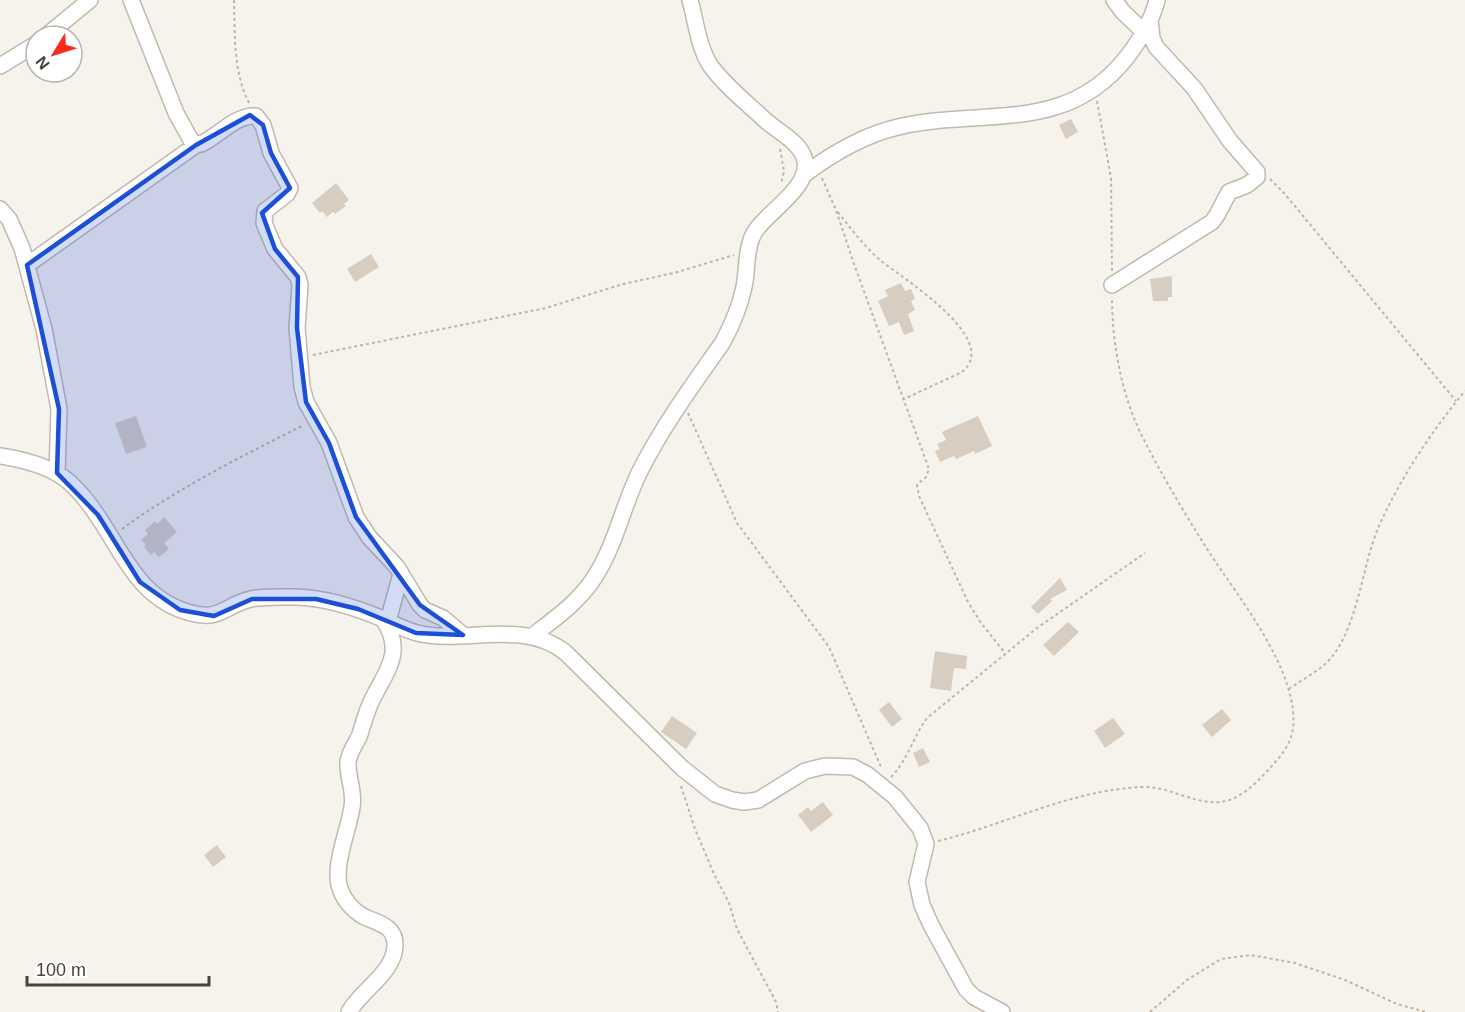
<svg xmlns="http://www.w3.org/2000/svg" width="1465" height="1012" font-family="Arial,sans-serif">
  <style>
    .building { fill: #d8cdc1 }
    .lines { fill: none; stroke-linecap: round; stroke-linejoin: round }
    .minor-casing { stroke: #c2b9ae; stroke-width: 18 }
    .path { stroke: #c4b49f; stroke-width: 2; stroke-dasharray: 3 3; stroke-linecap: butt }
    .minor { stroke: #fff; stroke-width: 15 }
    .marked { fill: #1d4ed8; fill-opacity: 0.2; stroke: #1d4ed8; stroke-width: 4.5; stroke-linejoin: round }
  </style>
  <rect width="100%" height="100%" fill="#f6f2ec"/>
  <path class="building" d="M1071 119 1078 132 1066 139 1059 125Z
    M336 183 349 200 344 204 346 206 335 214 333 212 327 217 322 211 320 213 312 203Z
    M371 254 379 267 355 282 347 269Z
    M1172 276V297H1168V301H1153L1150 279Z
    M901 283 905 291 911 289 915 299 911 301 915 310 908 314 914 331 904 335 899 322 889 326 878 301 888 296 885 290Z
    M136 416 147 447 126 454 115 423Z
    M978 416 992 446 975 454 974 451 956 459 954 456 940 462 935 451 940 449 937 444 946 440 942 432Z
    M164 517 177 532 164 543 169 549 159 557 154 552 151 555 144 547 146 545 141 540 148 534 145 530 155 521 157 524Z
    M1060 578 1067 590 1050 599 1052 601 1038 614 1031 607Z
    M1068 622 1079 632 1054 656 1043 645Z
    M935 651 967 656 966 669 954 668 951 691 930 688Z
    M889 702 902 719 892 727 879 710Z
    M1222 709 1231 720 1212 737 1202 725Z
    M672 716 697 733 686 749 661 732Z
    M1113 718 1125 734 1105 748 1094 731Z
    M923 748 930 762 919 767 913 753Z
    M823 802 833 815 811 832 798 815 808 807 811 811Z
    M217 845 226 857 213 867 204 855Z"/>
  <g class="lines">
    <defs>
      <path id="minor" d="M131 0 176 113 192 142 201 144C218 136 237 114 256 116L263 125 271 153 290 188 287 194 265 211 264 223 275 249 298 277 300 285 297 328 302 387 306 402 329 443 356 517 369 537 397 567 420 605 425 610 443 618 463 635
        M1114 0 1123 12 1144 32
        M46 36 90 0
        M0 66 36 44
        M805 174C833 153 864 135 898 127 983 107 1065 136 1127 57 1140 40 1152 21 1157 0
        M0 209 9 219 22 248 44 329 59 409 57 473
        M27 265 196 145
        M1112 285 1212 222 1217 215 1229 192 1247 185 1257 177V172L1230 141 1194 88 1156 47 1152 38 1150 20
        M0 456C19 459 40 464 56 473 68 479 78 490 86 500 120 542 133 598 191 613 221 621 225 605 251 599 265 596 281 597 296 597 327 598 355 607 383 619 394 624 405 630 417 633 465 645 523 618 566 653L682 768 715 794 732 800 744 802 758 800 805 771 825 766 853 767 868 775 895 797 920 828 926 844 917 882 922 905 931 925 966 989 974 997 1002 1012
        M388 621 401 574
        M531 637C553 620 579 602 594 578 616 545 623 504 641 469 664 424 694 383 723 342 732 325 740 306 744 287 748 268 745 246 756 230 769 211 810 187 805 161 802 143 777 131 765 120 747 103 724 85 710 65 698 46 696 21 690 0
        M349 1012C361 990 394 973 395 946 396 924 375 923 361 915 353 910 344 900 341 891 331 869 349 830 352 807 355 791 347 777 348 762 349 753 355 744 359 737 363 725 366 713 371 702 385 672 406 653 383 619"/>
    </defs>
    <use href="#minor" class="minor-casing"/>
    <path class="path" d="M234 0C235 34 233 72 249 103
      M1097 101 1111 178 1112 271
      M780 149 784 171 781 184
      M822 178 836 210 854 264 929 469 926 477 917 485 919 496 968 602 981 623 1005 653
      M1270 179 1284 193 1456 401
      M838 212C851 229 864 246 880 260 903 279 1002 339 962 372L904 399
      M313 355 546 308 623 284 674 273 734 255
      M688 413 737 523 829 647 881 767
      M122 529C178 488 242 456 304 425
      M1289 689C1300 681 1313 674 1323 666 1358 636 1361 566 1379 526 1401 477 1431 432 1465 391
      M891 777C908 760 913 737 927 718L1037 628 1145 553
      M681 786 695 829 714 874 729 903 737 929 776 1002 778 1012
      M938 841C1008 824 1070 790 1143 787 1173 786 1203 811 1232 799 1248 792 1259 780 1270 768 1280 757 1288 748 1292 734 1304 677 1238 597 1209 552 1185 514 1161 474 1141 434 1121 393 1112 342 1112 297
      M1150 1012 1187 980 1221 959 1251 955 1295 963 1345 980 1397 1004 1426 1012"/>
    <use href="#minor" class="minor"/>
  </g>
  <path class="marked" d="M250 115 263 125 271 153 290 188 262 213 275 249 298 277 297 328 306 402 329 443 356 517 420 605 463 635 416 633 358 609 316 599H252L214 616 180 610 140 582 98 515 57 473 59 409 27 265 196 145Z"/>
  <g transform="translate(54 54) rotate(232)"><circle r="28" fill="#ffffff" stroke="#b7b3b0" stroke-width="1.5"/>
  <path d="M0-4.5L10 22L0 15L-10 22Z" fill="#fb2b1e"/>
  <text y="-9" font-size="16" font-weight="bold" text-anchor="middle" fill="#4b4239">N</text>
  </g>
  <path d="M27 976v9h182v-9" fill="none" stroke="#4b4239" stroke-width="3"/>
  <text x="36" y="976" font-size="18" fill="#4b4239" stroke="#ffffff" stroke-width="4.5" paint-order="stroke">100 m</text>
</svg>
